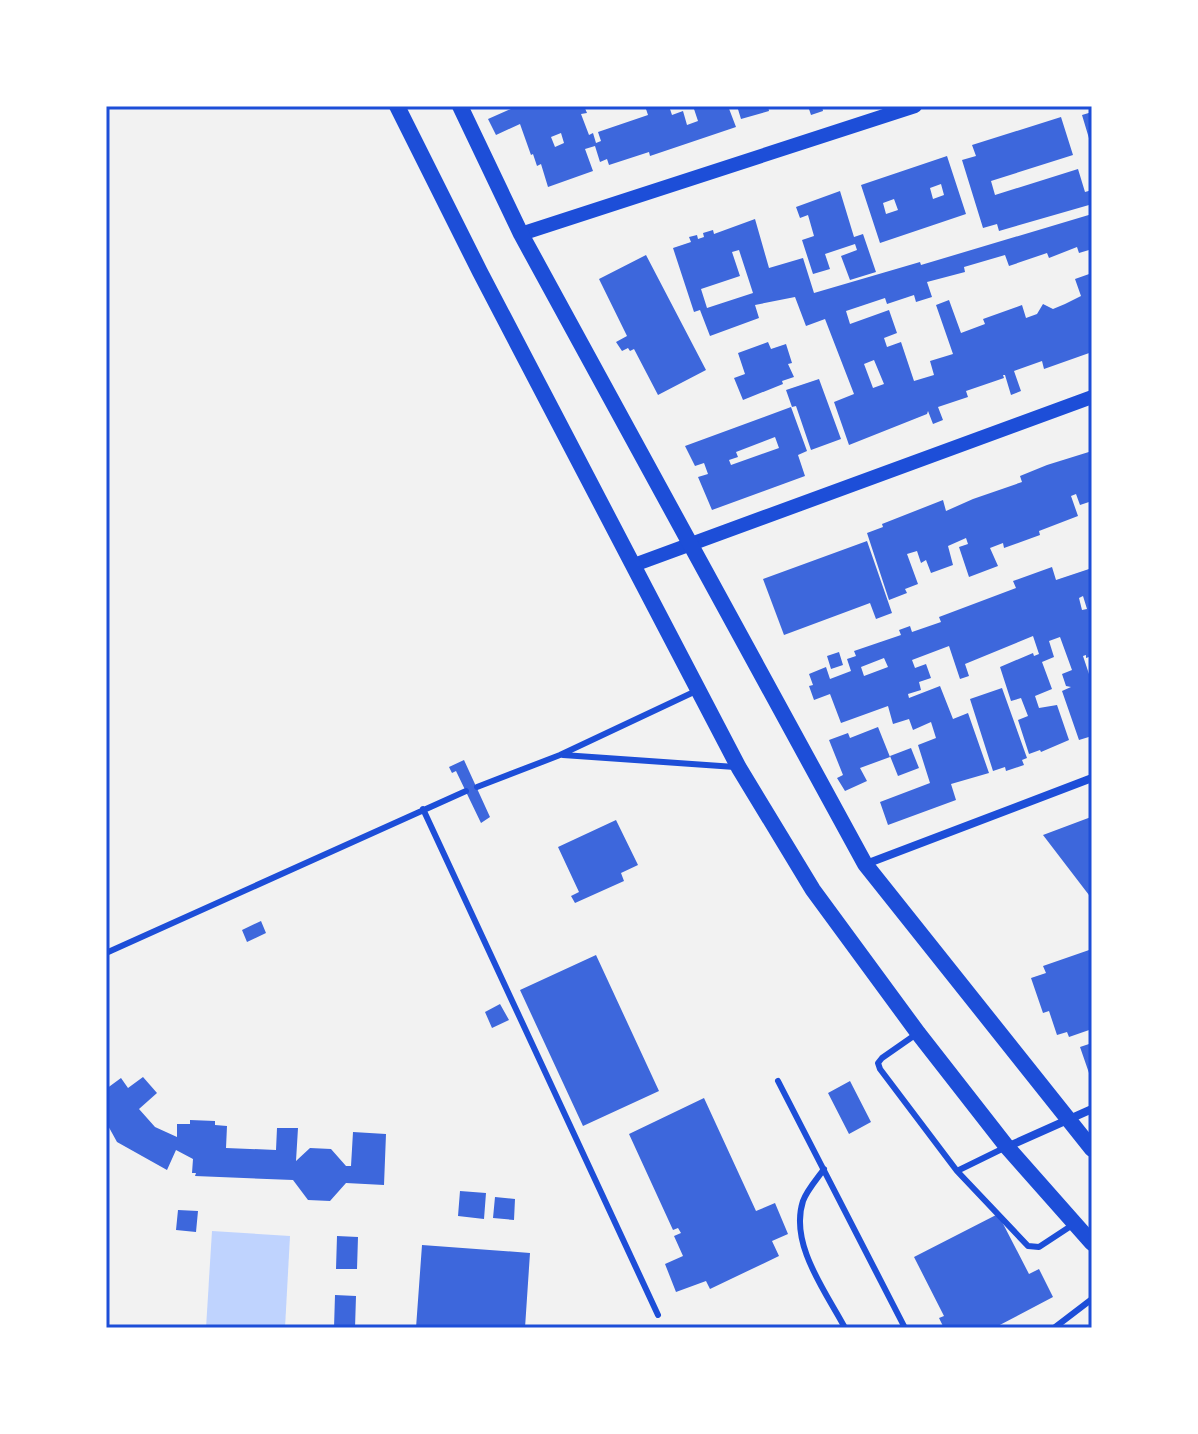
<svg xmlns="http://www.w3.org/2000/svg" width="1198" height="1434" font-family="'PT Sans',sans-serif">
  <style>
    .water { fill: #bfd3fe }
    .building { fill: #3d67dc; fill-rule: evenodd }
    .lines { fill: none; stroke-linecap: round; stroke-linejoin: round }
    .service { stroke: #1d4ed8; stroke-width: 6 }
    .minor { stroke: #1d4ed8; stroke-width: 8 }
    .tertiary { stroke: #1d4ed8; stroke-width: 14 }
    .secondary { stroke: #1d4ed8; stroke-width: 16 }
    .neatline { fill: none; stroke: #1d4ed8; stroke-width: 3 }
  </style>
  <rect width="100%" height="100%" fill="#f2f2f2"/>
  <path class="water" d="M212 1231 290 1236 285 1328H206Z"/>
  <path class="building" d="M513 106H584L587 113 581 114 589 135 593 133 596 143 601 141 598 132 648 115 645 106H669L672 115 683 111 687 125 698 121 693 106H728L736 127 650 156 649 152 609 165 607 159 600 162 595 146 585 149 593 171 548 187 541 164 537 166 533 154 531 155 520 124 496 135 488 119 513 108ZM561 133 564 143 555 147 551 137Z
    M737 106H768L769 111 741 119Z
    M808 106H822L823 111 811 115Z
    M1092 112V145H1091L1082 115Z
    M1061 117 1073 155 991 181 995 195 1078 169 1085 192 1092 190V211L1089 205 999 231 997 224 983 228 962 160 976 156 972 145Z
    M947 156 966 214 880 243 861 185ZM941 184 944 195 933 199 930 188ZM894 199 898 210 886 214 883 203Z
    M840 191 854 237 863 234 876 272 850 280 841 256 857 250 855 244 825 254 830 269 813 274 802 240 814 236 808 215 800 218 796 207Z
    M1092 214V256L1089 250 1079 253 1077 247 1049 258 1047 253 1009 266 1005 255 964 267 965 272 927 282 932 297 916 302 914 295 887 304 885 298 846 311 850 324 889 310 897 333 884 338 887 347 901 342 914 381 934 375 930 361 953 354 936 305 949 300 961 333 985 324 983 319 1022 305 1026 318 1037 314 1043 304 1053 309 1065 304 1081 296 1075 279 1092 273V352L1044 369 1042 361 1014 371 1021 391 1011 395 1005 375H1003L1004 378 966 391 968 397 938 407 943 420 933 424 928 411 927 414 849 445 834 402 854 394 825 319 806 326 795 297 755 305 759 318 710 336 700 310 694 312 673 248 691 242 689 237 697 235 698 239 704 237 703 233 713 230 714 234 755 219 769 268 803 258 814 293 920 262 921 265ZM739 250 753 293 707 308 701 289 740 276 732 252ZM874 360 884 384 873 388 864 364Z
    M646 255 706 370 658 395 634 349 630 351 628 348 622 351 616 342 627 336 599 279Z
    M768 342 771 349 786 344 792 363 788 364 794 377 782 381 783 384 743 400 734 378 745 374 738 353Z
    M819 379 841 439 811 450 796 406 792 407 786 390Z
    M791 407 807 451 798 455 805 476 712 510 698 477 708 474 704 463 695 466 685 446ZM775 437 779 448 731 465 729 460 738 457 736 452Z
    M1092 451V501L1080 505 1076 494 1071 496 1078 516 1039 531 1040 535 1004 548 1003 543 990 548 998 566 969 577 959 547 968 544 966 538 948 546 953 565 931 573 926 560 921 563 917 551 907 554 918 584 905 589 907 593 889 600 867 533 883 527 882 524 943 500 946 511 973 499 1022 482 1020 476 1047 465Z
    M867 541 892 613 876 619 870 603 784 635 763 579Z
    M1052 567 1056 580 1092 568V656L1086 658V655L1083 656 1092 683V736L1079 740 1062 691 1071 687 1066 686 1062 674 1072 670 1060 637 1049 641 1054 657 1042 662 1052 689 1035 696 1039 708 1057 705 1069 740 1041 752 1040 750 1029 754 1018 720 1028 716 1021 698 1011 701 1000 667 1033 653 1034 656 1039 654 1033 636 965 664 969 676 960 679 949 646 912 660 915 668 926 664 931 678 919 682 921 690 908 694 909 698 940 686 953 719 968 713 989 773 951 784 956 800 888 825 880 802 930 783 918 745 936 738 931 722 913 730 909 719 893 724 888 706 841 723 830 694 814 700 809 686 813 685 809 674 826 667 830 679 851 671 847 659 856 656 854 651 901 635 899 630 910 626 912 632 941 622 939 617 1016 588 1013 581ZM1083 596 1087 609 1082 610 1079 598ZM884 658 888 667 864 676 861 667Z
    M839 652 843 665 831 669 827 656Z
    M1002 688 1027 758 1022 760 1024 765 1006 771 1005 767 993 771 970 699Z
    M878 727 890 757 860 768 867 781 845 791 837 778 843 775 829 740 848 733 850 738Z
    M911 748 919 768 898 776 890 756Z
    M464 760 490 817 481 823 456 771 452 773 449 767Z
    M1091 817 1092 819V899L1043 835Z
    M616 820 638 865 621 873 624 881 575 903 571 896 579 892 558 847Z
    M261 921 266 933 247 942 242 930Z
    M1092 949V1029L1069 1037 1067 1032 1057 1035 1049 1011 1043 1013 1031 978 1046 973 1043 966Z
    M596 955 659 1091 583 1126 520 990Z
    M500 1004 509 1020 492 1028 485 1012Z
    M1092 1043V1071L1089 1073 1080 1047Z
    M143 1077 157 1093 139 1109 155 1127 177 1137V1124H190V1120L215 1121V1125L227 1126 226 1148 276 1150 277 1128H298L296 1161 310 1148 331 1149 346 1166H351L353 1132 386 1134 384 1185 346 1183 330 1201 308 1200 293 1180 195 1176 196 1173H192L193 1159 176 1150 167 1170 117 1142 106 1122V1089L121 1078 128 1088Z
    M850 1081 871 1122 849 1134 828 1093Z
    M704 1098 756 1211 775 1203 788 1234 772 1241 779 1256 710 1289 706 1281 676 1292 665 1264 683 1256 674 1236 681 1233 678 1228 673 1230 629 1134Z
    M460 1191 486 1193 484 1219 458 1216Z
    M495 1197 515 1199 514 1220 493 1218Z
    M178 1210 198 1211 196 1232 176 1230Z
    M998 1214 1029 1274 1039 1269 1053 1297 994 1328H944L939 1318 944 1316 914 1257Z
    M337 1236 358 1237 357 1269H336Z
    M422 1245 530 1253 525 1328H416Z
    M335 1295 356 1296 355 1328H334Z"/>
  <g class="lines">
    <path class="service" d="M563 755 735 767
      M477 787 560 755 696 691
      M423 809 658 1315
      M106 953 466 791
      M915 1035 882 1058 878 1063 880 1069 957 1171 1004 1148
      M778 1081 905 1328
      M824 1169C817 1179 807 1190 803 1201 789 1244 826 1292 845 1328
      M957 1171 1028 1246 1039 1247 1074 1224
      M1054 1328 1092 1299"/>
    <path class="minor" d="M866 864 1092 778
      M1007 1147 1092 1109"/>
    <path class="tertiary" d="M521 234 915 106
      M634 565 1092 397"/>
    <path class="secondary" d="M397 106 480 272 739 768 813 890 918 1033 1007 1147 1092 1243
      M460 106 521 234 865 864 1092 1149"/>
  </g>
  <rect width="1198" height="1434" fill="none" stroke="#ffffff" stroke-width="216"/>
  <rect x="108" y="108" width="982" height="1218" class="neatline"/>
</svg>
